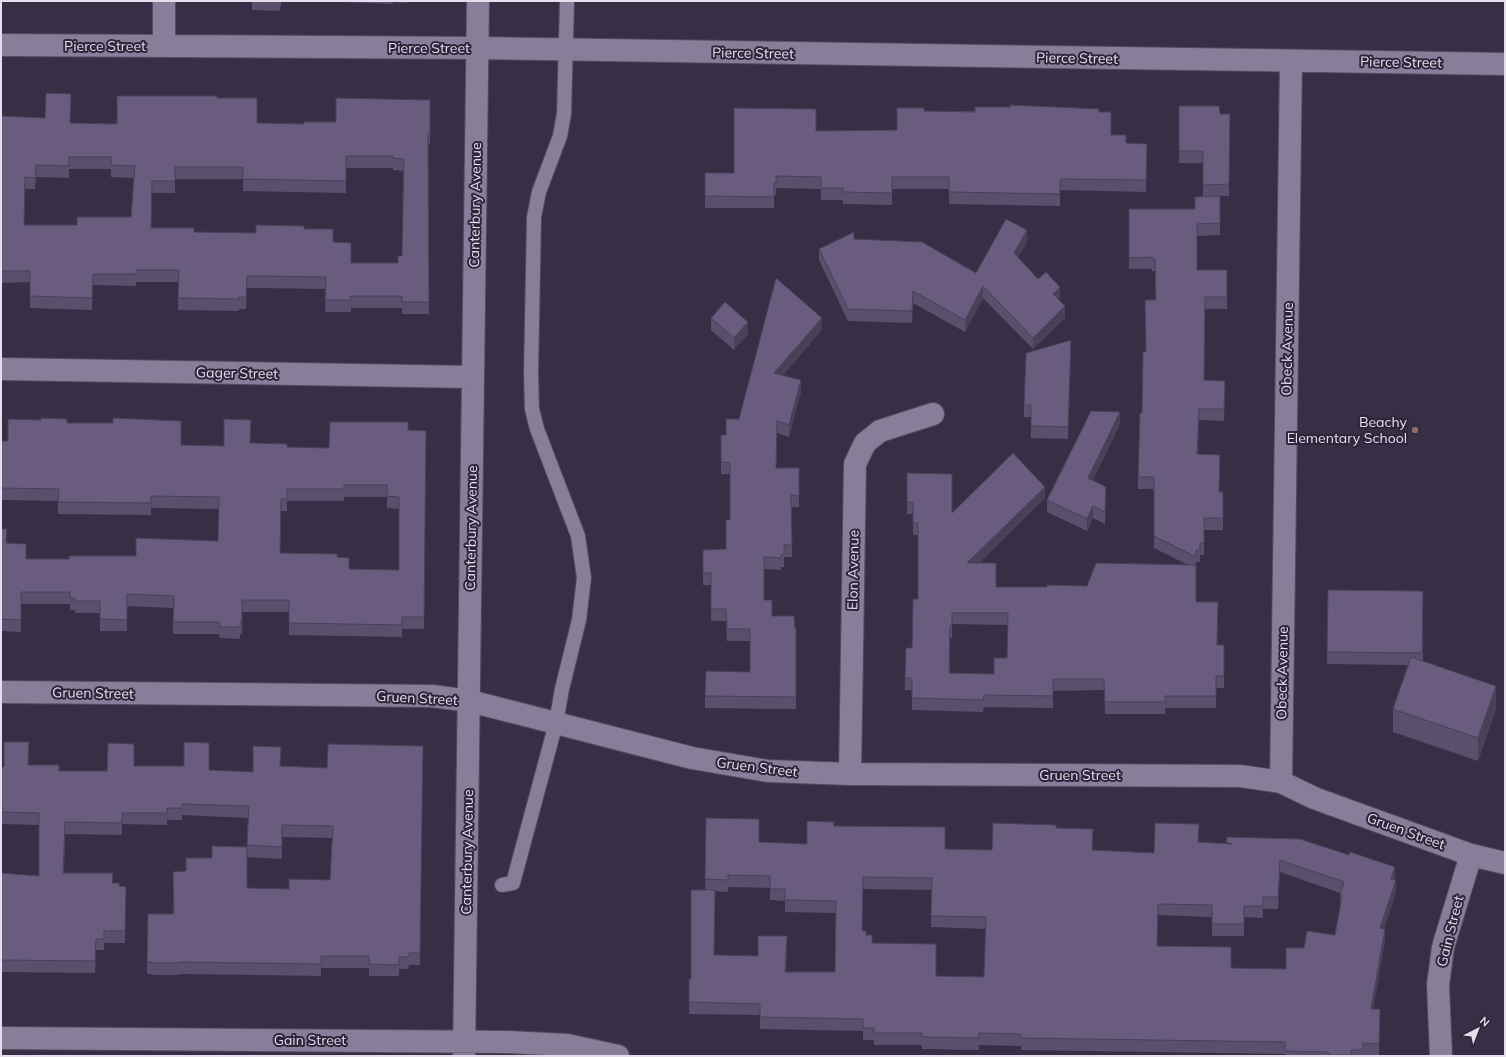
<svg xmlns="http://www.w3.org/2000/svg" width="1506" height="1057" font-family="Mulish,sans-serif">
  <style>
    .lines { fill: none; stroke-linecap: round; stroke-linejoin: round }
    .lane-casing { stroke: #534b5e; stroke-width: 16 }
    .street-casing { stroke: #534b5e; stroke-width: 24 }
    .lane { stroke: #897e99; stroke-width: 14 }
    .street { stroke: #897e99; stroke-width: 22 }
    .wall { fill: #5a4f6c; fill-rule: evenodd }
    .shaded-wall { fill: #4a4058 }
    .building { fill: #695c7e; stroke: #4a4058; fill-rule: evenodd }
    .education-dot { fill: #8d6e63; stroke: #2e253b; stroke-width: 1.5 }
    .labels { text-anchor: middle; stroke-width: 4; stroke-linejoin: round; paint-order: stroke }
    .street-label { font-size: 14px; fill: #e4deed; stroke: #2e253b }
    .poi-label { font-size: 14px; fill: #e4deed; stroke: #2e253b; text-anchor: end }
  </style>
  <rect width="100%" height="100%" fill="#382f46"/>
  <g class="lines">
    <defs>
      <path id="lane" d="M502 885 513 883 556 723 562 689 579 620 584 578 578 536 537 429 532 409 531 374 534 217 539 192 560 136 564 114 567 1"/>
      <path id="street" d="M1 45 478 48 1505 64
        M164 46V1
        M1 369 472 377
        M1 692 432 696 470 701 692 758 768 771 850 774 1240 776 1281 782 1314 798 1471 855 1505 863
        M850 774 855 464 865 443 880 431 933 414
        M1281 782 1291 61
        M1 1038 507 1042 567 1045 618 1056
        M464 1056 478 1
        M1441 1056 1438 985 1443 947 1471 855"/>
    </defs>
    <use href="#lane" class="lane-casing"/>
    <use href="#street" class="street-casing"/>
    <use href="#lane" class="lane"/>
    <use href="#street" class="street"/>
  </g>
  <path class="wall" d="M252 1H303V2H281L280 11 252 10Z
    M321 1H408V3L393 2V4Z
    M217 98 257 123 304 124 336 122 430 100V144H428L429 314H402V308H351V312H325L326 289 260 288H247L246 309H239V311L178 310V282H136V286L93 285 92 310 30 308V282L1 283V116L70 123 117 124ZM346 168H393V170L403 171 402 256 398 263H351L333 242 304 229 256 233 194 232 151 228 152 193H175V179H243V191L346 193ZM69 169H111V177L134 178 131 217 77 225H24L25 189H35L36 177 69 178Z
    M1179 106 1220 114H1230L1229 196H1220V235L1197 236V270H1227V309H1205L1204 380 1225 381 1224 421 1199 420 1198 454 1220 467 1219 492H1223V530H1204V555H1200V562H1196V602L1217 645H1224V688H1216V708H1165V714H1105L1104 690 1053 691V708L984 707 983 712 912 710V690H905V678L912 648 918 599V535H913V514H907V473L952 513 1045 498 979 563 996 587H1047L1087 586 1188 565 1154 548V489H1138V477L1146 352 1155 300V271H1152V269H1129V209H1195L1203 196V163H1179ZM952 624 1008 625 1007 658 994 674 950 673V638H952Z
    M924 111 1099 112 1111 135 1126 143 1147 144 1146 192 1060 190V206L949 204V189H892V205L843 204V200H821V189L776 188V195H774V208H705V173H734L816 131 897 130Z
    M854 239 976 273 1027 242 1018 257 1038 279 1060 299 1059 300 1065 318 1033 349 983 298 965 332 913 303 912 323 848 321 819 260V249Z
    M711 318 748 334 734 350 711 330Z
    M822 330 783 375 801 392 789 437 777 433 776 468H799V507H792V557H784V567H781V570L764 569V600L772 616 795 628H796V709L705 708V696L750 672V641H727L726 621H711V585H703V550L726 549 730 520V474H721V435H726L739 419Z
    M1071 352 1068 439 1031 438V417H1024V405Z
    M67 423 181 445 224 446 251 443 287 447 329 448 408 430 426 431 424 629H402V637L289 635V612H242V634H240V639L220 638 219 634H173V608L127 606V631H100V613H75V610H70V604H21V632L1 631V529L7 543 26 559H69L136 556 218 541 219 509 151 508V515L58 514V501L1 500V441H8ZM344 497H387V508L399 509V570L349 569 337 557 280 553 281 511H287V501H344Z
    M1120 424 1093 480 1106 487 1105 524 1093 518 1087 531 1047 512V500Z
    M1328 590 1423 591V661L1496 709 1478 761 1393 732V709L1408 665 1327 664Z
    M423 746 420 965H409L408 969H399V976H369V968H321V976L179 974V975H153V974H147L148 914H173V872L186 871 212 858 247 847 248 818 182 815V820H167V825L122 824V835L65 834 64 873 113 883 119 886 126 887 125 943H104V950H96L95 973 1 972V873L39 876V825L2 824V814H1V768L4 767 28 765 59 771H107L134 766 209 770 253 772 281 747 280 766 327 768ZM282 837 332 838 330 880 289 889 247 888V857L282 859Z
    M706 818 759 842 807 844 834 826 945 849 992 850 1056 828 1093 841 1092 850 1154 853 1198 842 1226 844V842L1395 879 1396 892 1384 929 1385 941 1373 1009H1380L1379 1056H1285V1054L1021 1050V1046L979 1045V1050L922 1049V1045H874V1040H863V1031L760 1029V1015L689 1014V979H691L705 890ZM1280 872 1340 893V907L1335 935 1304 948 1286 969 1231 968 1157 946 1158 915 1212 917V936H1244V917L1263 918V909H1278ZM728 887 770 888V900L785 901V912L836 913 835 972H786L787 948 758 956 714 955 715 891 728 892ZM863 889 932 890 931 927 986 929 984 977 936 976 872 943 862 931Z
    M1505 947V964H1504V952Z"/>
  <path class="shaded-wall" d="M1027 230V242L1014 265V253Z
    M983 286V298L965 332V320Z
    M1060 287V299L1053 306V294Z
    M913 291V303L912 323V311Z
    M1065 306V318L1033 349V338Z
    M822 318V330L774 385V373Z
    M748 322V334L734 350V338Z
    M1071 340V352L1068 439V427Z
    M801 380V392L789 437V425Z
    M1199 409V420L1197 466V454Z
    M1120 412V424L1088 490V478Z
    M1045 487V498L967 575V563Z
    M1093 506V518L1087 531V519Z
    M1496 686V709L1478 761V738Z
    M65 822V834L63 884V873Z
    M1280 860V872L1278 909V897Z
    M1395 867V879L1391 890V879Z
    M1396 880V892L1380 940V928Z
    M1385 929V941L1371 1021V1009Z"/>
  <path class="building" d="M46 93 71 94 70 123 117 124V96H217V98H257V123L304 124V122H336V98L430 100V133H428L429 302H402V296H350L351 300H325L326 277 260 276H247L246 297H239V299L178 298 179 270H136V274H93L92 298 30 296V271H1V116L45 118ZM346 156H393V158L404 159 402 256H398V263H351V243L333 242V229H304V226L256 225V233L194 232V228H151L152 181H175V167H243V179L346 181ZM69 157H112L111 165 135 166 131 217H77V225H24L25 177 35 178 36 165 69 166Z
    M1010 105 1099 109V112H1111V135H1126V143L1147 144 1146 180 1060 179V194L949 192V177H892V193L843 192V188H821V177L776 176V183H774V197L705 196V173H734V108L816 109V131L897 130V108H924V111L975 112V107H1010Z
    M1179 106H1219L1220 114H1230L1229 184 1203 185V151H1179Z
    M1220 196V223L1197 224V270H1227V297H1205L1204 380 1225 381 1224 409H1199L1197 454 1220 455 1219 492H1223V518H1204V543H1200V550H1196V557L1154 536V477H1138L1140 413H1142L1143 352H1146L1145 300H1156L1155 259H1152V257L1129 258V209H1195V197Z
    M1006 219 1027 230 1014 253 1038 279 1046 272 1060 287 1053 294 1065 306 1033 338 983 286 965 320 913 291 912 311 848 309 819 249 854 232V239L922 242 976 273Z
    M776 278 822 318 774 373 801 380 789 425 777 421 776 468H799V496L791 495 792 545H784V555H781V558L764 557V600H772V616H794L795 628H796V697L705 696 706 671 750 672V629H727L726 609H711V573H703V550L726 549V520H730V463L721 462V435H726V419H739Z
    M725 302 748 322 734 338 711 318Z
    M1071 340 1068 427 1031 426V405H1024L1026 353Z
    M1091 411 1120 412 1088 478 1106 487 1105 512 1093 506 1087 519 1047 500Z
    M41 418 67 419V423H113V418L181 421V445L224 446V419L251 420 250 443 287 444V447L329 448 330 422H408V430L426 431 424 617H402V625L289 623V600H242V622H240V627H220L219 622H173L174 596 127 594V620L100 619V601H75V598H70V592H21V620L1 619V529H7L6 543 26 544V559H69V556H136V538L218 541 219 497 151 496V503L58 502 59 489 1 488V441H8V419L41 420ZM344 485H387V496L399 497V570L349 569V558L337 557V554L280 553 281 499H287V489H344Z
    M1013 453 1045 487 967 563H996V587H1047V585L1087 586 1096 563 1196 565V602H1218L1217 645H1224V676H1216V696H1165V702H1105L1104 679H1053V696L984 695 983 700 912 698V678H905L906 648H912L913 599H918V523H913V502H907V473L952 474V513ZM952 613H1008L1007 658H994V674L949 673 950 626H952Z
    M1328 590 1423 591 1422 653 1327 652Z
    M1411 657 1496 686 1478 738 1393 709Z
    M4 742H29L28 765H59V771H107L108 743 134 744V766H184V742L209 743V770L253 772V746L281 747 280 766 327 768 328 744 423 746 420 953H409L408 957H399V965L369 964V956H321V964L179 962V963H153V962H147L148 914H174L173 872 186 871V858H212V846L247 847V888L289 889V879L330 880 333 826 282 825V847L247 845 249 806 182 804V808H167V813H122V823L65 822 63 873H113L112 883H119V886L126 887 125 931H104V939H96L95 961 1 960V873L39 876V813L2 812V802H1V767H4Z
    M706 818 759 819V842L807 844V821L834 822V826L945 827V849L992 850 993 823 1056 825V828L1093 829 1092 850 1154 853 1155 823 1199 824 1198 842 1232 844 1226 842 1227 837 1300 839 1349 855 1350 852 1395 867 1391 879 1396 880 1380 928 1385 929 1371 1009H1380L1379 1044 1363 1043V1050H1351V1055H1329L1328 1052 1285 1051V1042L1021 1038V1034L979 1033V1038L922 1037V1033H874V1028H863V1019L760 1017V1004L689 1002V979H691V890H715L714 955 758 956V936H787L785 972H835L836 901 785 900V889H770V876L728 875V880L705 879ZM1280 860 1344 882 1340 895 1342 896 1335 935 1307 931 1304 948H1286V969L1231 968V947L1157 946 1158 904 1212 905V924H1244V906H1263V897H1278ZM863 877 932 878 931 916 986 917 984 977 936 976V944L872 943V935H866V931H862Z"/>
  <circle class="education-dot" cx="1415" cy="430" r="4"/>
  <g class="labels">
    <g class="street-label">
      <text x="105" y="51">Pierce Street</text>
      <text x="429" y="53">Pierce Street</text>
      <text transform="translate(753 53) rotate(1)" y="5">Pierce Street</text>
      <text transform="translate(1077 58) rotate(1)" y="5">Pierce Street</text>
      <text transform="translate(1401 62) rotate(1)" y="5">Pierce Street</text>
      <text transform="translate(475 205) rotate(-89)" y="5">Canterbury Avenue</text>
      <text transform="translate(1287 349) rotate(-89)" y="5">Obeck Avenue</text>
      <text transform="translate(237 373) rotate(1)" y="5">Gager Street</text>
      <text transform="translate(471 528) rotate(-89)" y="5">Canterbury Avenue</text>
      <text transform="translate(853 570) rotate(-89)" y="5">Elon Avenue</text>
      <text transform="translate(1282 673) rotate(-89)" y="5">Obeck Avenue</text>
      <text transform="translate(93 693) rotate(1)" y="5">Gruen Street</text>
      <text transform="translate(417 698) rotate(3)" y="5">Gruen Street</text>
      <text transform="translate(757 767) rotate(7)" y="5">Gruen Street</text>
      <text x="1080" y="780">Gruen Street</text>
      <text transform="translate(1406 831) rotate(20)" y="5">Gruen Street</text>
      <text transform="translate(467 852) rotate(-89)" y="5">Canterbury Avenue</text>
      <text transform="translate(1450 931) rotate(-76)" y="5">Gain Street</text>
      <text x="310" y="1045">Gain Street</text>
    </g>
    <g class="poi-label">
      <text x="1407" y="427">Beachy<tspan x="1407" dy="16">Elementary School</tspan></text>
    </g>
  </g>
  <rect width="1506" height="1057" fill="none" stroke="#e4deed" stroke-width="4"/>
  <g transform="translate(1478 1029) rotate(42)" stroke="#2e253b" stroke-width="3" paint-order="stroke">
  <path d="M0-3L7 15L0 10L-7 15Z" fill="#e4deed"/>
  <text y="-6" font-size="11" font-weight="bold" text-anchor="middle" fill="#e4deed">N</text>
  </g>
</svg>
